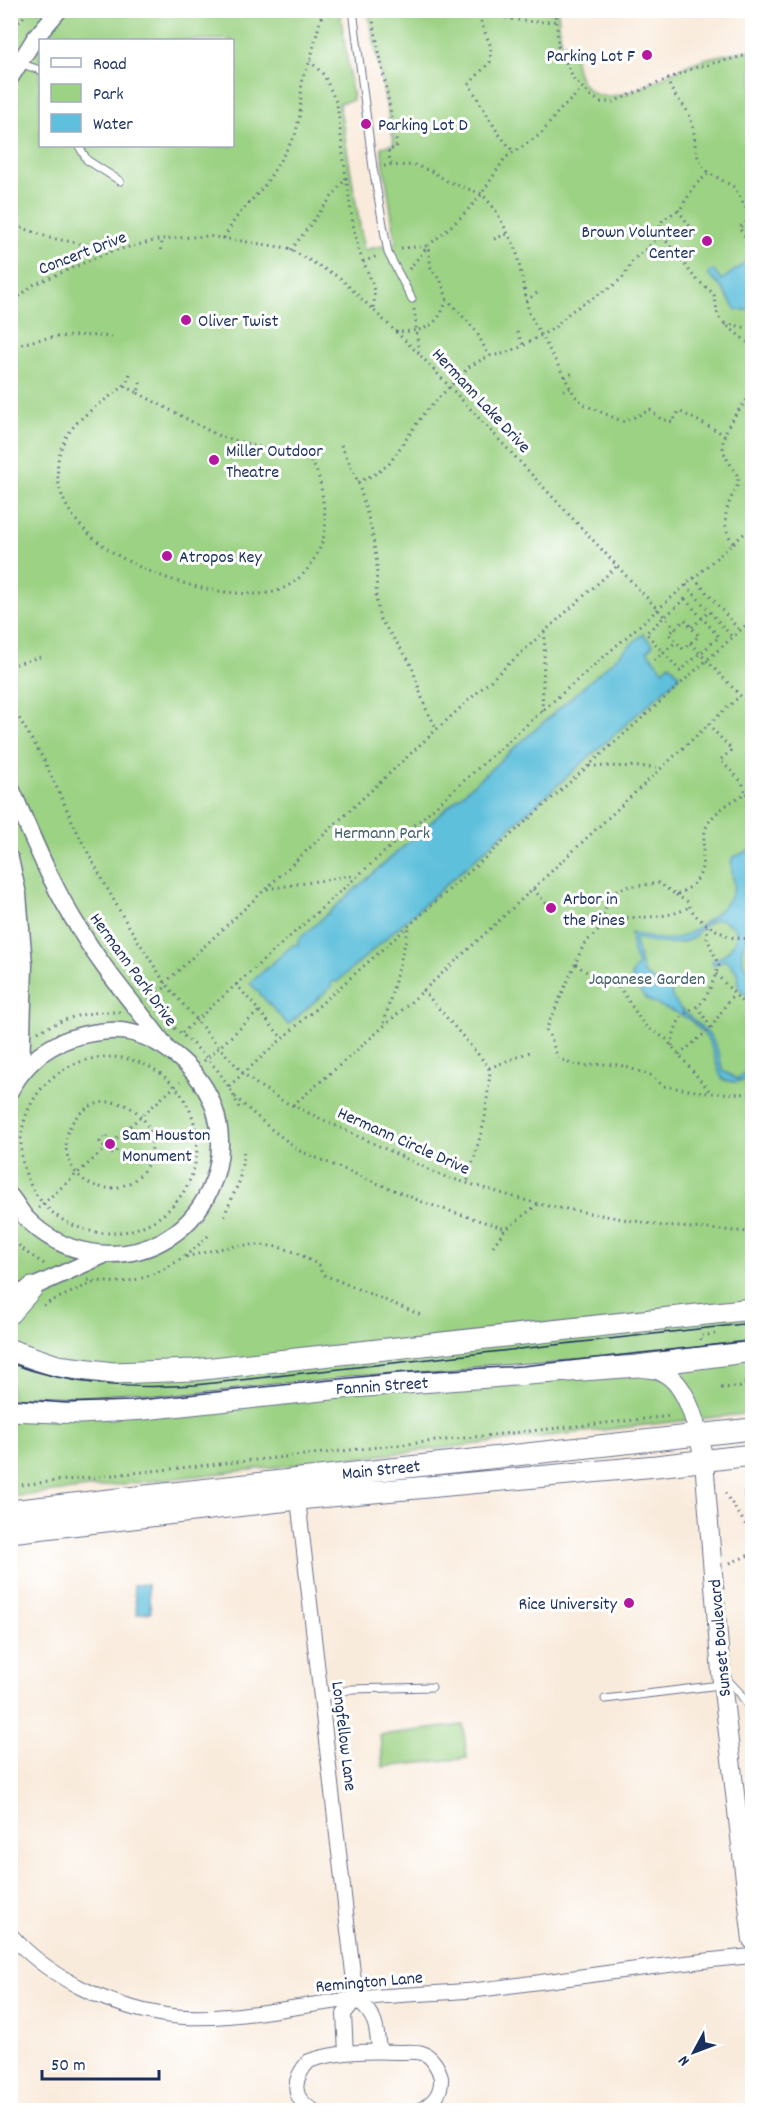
<svg xmlns="http://www.w3.org/2000/svg" width="763" height="2121" font-family="Dekko,sans-serif">
  <style>
    .green { fill: #9bd283; stroke: #5b8070; stroke-width: 1.5; fill-rule: evenodd }
    .water { fill: #5ec0dc; stroke: #3c789d; stroke-width: 1.5 }
    .lines { fill: none; stroke-linecap: round; stroke-linejoin: round }
    .service-casing { stroke: #69718a; stroke-width: 9 }
    .minor-casing { stroke: #69718a; stroke-width: 16 }
    .tertiary-casing { stroke: #69718a; stroke-width: 19 }
    .secondary-casing { stroke: #69718a; stroke-width: 20 }
    .primary-casing { stroke: #69718a; stroke-width: 23 }
    .path { stroke: #69718a; stroke-width: 3; stroke-dasharray: 1.5 4.5; stroke-linecap: butt }
    .service { stroke: #fff; stroke-width: 7 }
    .minor { stroke: #fff; stroke-width: 14 }
    .tertiary { stroke: #fff; stroke-width: 16 }
    .secondary { stroke: #fff; stroke-width: 18 }
    .primary { stroke: #fff; stroke-width: 21 }
    .tram { stroke: #1b2f5e; stroke-width: 1.5 }
    .poi-dot { fill: #b5179e; stroke: #fff; stroke-width: 2 }
    .labels { text-anchor: middle; stroke-width: 6; stroke-linejoin: round; paint-order: stroke }
    .poi-label { font-size: 18px; fill: #1b2f5e; stroke: #fff; text-anchor: start }
    .street-label { font-size: 18px; fill: #1b2f5e; stroke: #fff }
    .park-label { font-size: 18px; fill: #416069; stroke: #fff }
  </style>
  <rect width="100%" height="100%" fill="#fff"/>
  <filter id="ink" filterUnits="userSpaceOnUse"><feTurbulence type="fractalNoise" baseFrequency=".0167" numOctaves="2"/><feDisplacementMap in="SourceGraphic" scale="12" xChannelSelector="R" yChannelSelector="G"/><feConvolveMatrix kernelMatrix="1 2 1 2 8 2 1 2 1" color-interpolation-filters="sRGB"/></filter>
  <filter id="wash" filterUnits="userSpaceOnUse"><feTurbulence type="fractalNoise" baseFrequency=".008" numOctaves="4" result="noise"/><feDisplacementMap in="SourceGraphic" scale="24" xChannelSelector="R" yChannelSelector="G"/><feGaussianBlur stdDeviation="1.35" result="paint"/><feColorMatrix in="noise" values="0 0 0 0 0 0 0 0 0 0 0 0 0 0 0 0 0 1.4 0 .05"/><feComposite in="paint" operator="in"/></filter>
  <g filter="url(#wash)">
    <rect width="100%" height="100%" fill="#f9ebdc"/>
    <path class="green" d="M10 11H340L353 100 339 103 364 250 396 243 381 147 394 144 368 11H558L561 44H573C576 61 574 78 590 91 615 110 668 72 693 63 712 55 733 53 752 50V1413L11 1497ZM40 40H232V146H40Z
      M463 1725 467 1758 383 1767 380 1735Z"/>
    <path class="water" d="M747 261 752 269V310H736L722 288 707 274 713 270 722 280Z
      M643 634 653 645 647 651 663 670 670 664 680 676 337 982 332 981 331 987 288 1025 250 983 293 945H298V940Z
      M752 849V933L749 935 742 948 743 963 752 976V996C739 994 736 985 738 973L726 960 714 965 712 961C725 957 738 944 736 930 722 917 716 915 701 929 697 932 696 937 691 939 674 947 653 943 636 938L635 940 643 973 660 985 674 988 671 992C674 1010 698 1020 709 1035 718 1046 719 1058 723 1071L737 1079 746 1072 752 1073V1079L735 1082 723 1080C714 1066 715 1045 703 1033 697 1026 689 1018 681 1015 668 1008 649 1005 640 992 636 987 634 981 631 975L638 965 633 952 631 933C645 936 658 941 673 939 690 937 733 905 734 886 734 877 730 868 732 858Z
      M147 1584 151 1612 137 1614 133 1585Z"/>
  </g>
  <g filter="url(#ink)">
    <g class="lines">
      <defs>
        <path id="service" d="M353 10 373 168 388 253 412 299
          M19 63 40 70
          M79 146 87 160 120 181
          M752 1476 748 1492 752 1509
          M725 1677 739 1692 752 1712
          M322 1697 352 1689 432 1687
          M605 1699 720 1685"/>
        <path id="minor" d="M297 1491 356 1999
          M10 1934C49 1978 108 2006 165 2015 220 2024 298 2005 355 1999 395 1994 436 1994 477 1990 569 1979 660 1964 752 1956
          M356 1999C376 2015 377 2027 379 2051
          M346 2053 344 2014 356 1999
          M313 2110C290 2098 293 2078 309 2061 338 2051 368 2051 398 2052 405 2052 415 2051 422 2053 431 2055 439 2068 441 2078 442 2094 433 2103 420 2110"/>
        <path id="tertiary" d="M10 78 35 38 59 10
          M10 786C32 836 51 885 80 930 104 971 136 1006 164 1044
          M10 859 18 894 24 964 21 1073
          M10 1091C32 1051 65 1034 110 1031 136 1029 161 1043 180 1059 267 1134 201 1272 89 1252 66 1248 43 1236 26 1218 20 1211 16 1203 10 1196
          M22 1292 104 1255"/>
        <path id="secondary" d="M643 1368C649 1369 656 1369 662 1372 689 1383 699 1435 704 1461L721 1673 752 1940"/>
        <path id="primary" d="M10 1313 32 1288
          M10 1350 57 1366 113 1373 194 1370 752 1309
          M10 1410 80 1413 144 1409 351 1387 638 1366 752 1351
          M10 1511 752 1429
          M10 1532 298 1499 656 1466 752 1455"/>
      </defs>
      <use href="#service" class="service-casing"/>
      <use href="#minor" class="minor-casing"/>
      <use href="#tertiary" class="tertiary-casing"/>
      <use href="#secondary" class="secondary-casing"/>
      <use href="#primary" class="primary-casing"/>
      <path class="path" d="M371 10 397 145 396 148 388 150 391 165
        M476 10 491 47 490 62 469 84 498 133 513 151
        M483 10C509 21 529 23 557 21
        M556 10 558 46 574 79 590 96 601 102H613L694 68 752 54
        M10 38 17 25 29 10
        M668 79C670 96 687 104 691 120 698 141 690 154 709 173
        M384 166 415 165 433 172 447 181 482 194 495 209 516 249 529 313 575 396 585 405 624 422 650 410 661 419 673 422 679 411 725 435
        M346 178C350 201 352 225 358 247 364 269 379 286 373 309
        M678 210 696 235
        M751 218 739 228 752 246
        M752 218 734 187 709 173 695 185 681 208 663 220 660 224V233L695 278 714 294 718 316 725 324 752 346
        M10 223 50 238 85 244 93 260
        M224 238 235 219 265 185 295 136 300 114 302 79 310 61 323 10
        M494 239 509 233
        M401 248 428 246 431 269 441 281 447 299 476 331 489 356
        M161 250 162 239
        M291 250 346 178 337 104 324 75 310 61
        M363 262 377 256
        M409 269 428 246 459 219 479 198 505 158 541 134 558 112 582 89
        M526 301 537 293
        M10 304 33 285 109 252 162 239 208 236 288 248 340 278 419 354
        M414 309 419 354 676 629
        M725 324C736 324 743 329 752 327
        M395 332C424 331 437 329 447 299
        M517 332 524 346
        M10 348C44 335 78 334 113 337
        M130 374C126 386 119 390 109 397 85 414 62 430 58 462 49 543 172 589 236 593 250 594 264 595 277 591 293 585 306 574 314 559 322 546 327 531 325 516 322 498 322 472 309 460L316 449
        M565 377 575 372
        M125 386 138 393 141 379
        M563 390 570 388
        M138 393 217 435 303 460H309
        M341 445 358 482 372 531 377 564 376 598 380 619 406 656 412 667 425 707 437 729
        M358 482 377 473 389 464 424 413 470 366 489 356 502 354 521 347 554 328 570 312 614 285 623 277 634 259 661 236
        M733 543C722 527 724 513 732 496 734 491 737 488 738 483 739 472 731 467 727 459 713 436 739 410 752 394
        M694 578 740 631
        M686 585 733 638
        M685 599 719 637 680 671 646 633Z
        M685 620 699 636 683 649 669 634Z
        M692 627 709 612
        M690 643 752 708
        M654 660 676 642
        M10 666 40 657
        M10 703 43 758 81 840 123 917 165 983 219 1047 243 1073 255 1083 283 1101 443 1176 538 1204 663 1226 752 1232
        M542 711 545 633
        M708 724 732 750 720 760 742 782 746 793
        M589 766 660 767
        M752 798 746 793C732 801 709 814 705 831 699 860 712 879 676 895L659 883 626 887 611 892 599 930 584 944 575 964 587 972 620 988 644 1025 666 1039 711 1093 752 1094
        M267 889 356 875
        M533 889 546 903
        M676 895 688 902C693 919 713 929 728 936 734 939 745 938 752 939
        M603 918C627 917 669 920 689 907
        M575 964 546 1030 551 1038 557 1057 571 1064 585 1066 603 1064 620 1065 650 1075 663 1086 709 1093
        M716 974 746 1006 752 1011
        M165 983 437 729 617 566
        M236 984 282 1038
        M423 990 488 1066 490 1072 485 1119 467 1183
        M149 1000 167 986
        M384 1023 409 928
        M170 1024C199 1049 227 1073 240 1111
        M711 1028 730 998 734 995
        M38 1032C67 1017 86 1011 120 1012
        M182 1033 542 711 745 533 752 532
        M672 1046C673 1033 677 1020 687 1012 693 1008 698 1007 703 1001 710 991 714 978 719 966L707 938V926
        M679 1055 711 1028 698 1007
        M21 1145a88 88 0 1 1 176 0a88 88 0 1 1-176 0Z
        M204 1061 259 1011
        M489 1068 530 1052
        M229 1086 752 620
        M235 1097 271 1129 300 1151 425 1203 506 1229
        M66 1145a43 43 0 1 1 86 0a43 43 0 1 1-86 0Z
        M293 1105C448 975 590 831 740 696
        M107 1136 117 1148 116 1153 110 1154 100 1142 102 1138Z
        M112 1142 180 1082
        M38 1208 106 1148
        M224 1216 239 1182 244 1152
        M10 1237 27 1253 46 1265
        M493 1246 504 1231 538 1204
        M186 1257C221 1248 253 1239 289 1250 299 1253 309 1260 319 1265L322 1274 421 1315
        M88 1280C99 1281 110 1283 121 1282 155 1279 185 1259 208 1236
        M43 1305 94 1282
        M701 1340 700 1336 715 1334
        M721 1388 740 1387 752 1379
        M10 1486 672 1416
        M725 1493 752 1534
        M730 1563 752 1554"/>
      <use href="#service" class="service"/>
      <use href="#minor" class="minor"/>
      <use href="#tertiary" class="tertiary"/>
      <use href="#secondary" class="secondary"/>
      <use href="#primary" class="primary"/>
      <path class="tram" d="M10 1363C71 1386 132 1389 195 1385L752 1323
        M10 1399 67 1403 130 1401 397 1373 522 1366 752 1341"/>
    </g>
  </g>
  <g class="poi-dot">
    <circle cx="647" cy="55" r="6"/>
    <circle cx="366" cy="124" r="6"/>
    <circle cx="707" cy="241" r="6"/>
    <circle cx="186" cy="320" r="6"/>
    <circle cx="214" cy="460" r="6"/>
    <circle cx="167" cy="556" r="6"/>
    <circle cx="551" cy="908" r="6"/>
    <circle cx="110" cy="1144" r="6"/>
    <circle cx="629" cy="1603" r="6"/>
  </g>
  <g class="labels">
    <g class="poi-label">
      <text x="635" y="61" text-anchor="end">Parking Lot F</text>
      <text x="378" y="130">Parking Lot D</text>
      <text x="695" y="237" text-anchor="end">Brown Volunteer<tspan x="695" dy="21">Center</tspan></text>
      <text x="198" y="326">Oliver Twist</text>
      <text x="226" y="456">Miller Outdoor<tspan x="226" dy="21">Theatre</tspan></text>
      <text x="179" y="562">Atropos Key</text>
      <text x="563" y="904">Arbor in<tspan x="563" dy="21">the Pines</tspan></text>
      <text x="122" y="1140">Sam Houston<tspan x="122" dy="21">Monument</tspan></text>
      <text x="617" y="1609" text-anchor="end">Rice University</text>
    </g>
    <g class="street-label">
      <text transform="translate(82 252) rotate(-21)" y="6">Concert Drive</text>
      <text transform="translate(482 400) rotate(47)" y="6">Hermann Lake Drive</text>
      <text transform="translate(134 969) rotate(54)" y="6">Hermann Park Drive</text>
      <text transform="translate(404 1140) rotate(24)" y="6">Hermann Circle Drive</text>
      <text transform="translate(382 1385) rotate(-4)" y="6">Fannin Street</text>
      <text transform="translate(381 1469) rotate(-6)" y="6">Main Street</text>
      <text transform="translate(719 1638) rotate(-95)" y="6">Sunset Boulevard</text>
      <text transform="translate(345 1736) rotate(83)" y="6">Longfellow Lane</text>
      <text transform="translate(369 1981) rotate(-5)" y="6">Remington Lane</text>
    </g>
    <g class="park-label">
      <text x="382" y="838">Hermann Park</text>
      <text x="647" y="984">Japanese Garden</text>
    </g>
  </g>
  <rect width="763" height="2121" fill="none" stroke="#fff" stroke-width="36"/>
  <rect x="39" y="39" width="195" height="108" fill="#ffffff" stroke="#a4acbf" stroke-width="1.5"/>
  <rect x="51" y="58" width="30" height="9" fill="#ffffff" stroke="#a4acbf" stroke-width="1.5"/>
  <text x="93" y="69" font-size="18" fill="#1b2f5e">Road</text>
  <rect x="51" y="84" width="30" height="18" fill="#9bd283" stroke="#a4acbf" stroke-width="1.5"/>
  <text x="93" y="99" font-size="18" fill="#1b2f5e">Park</text>
  <rect x="51" y="114" width="30" height="18" fill="#5ec0dc" stroke="#a4acbf" stroke-width="1.5"/>
  <text x="93" y="129" font-size="18" fill="#1b2f5e">Water</text>
  <g transform="translate(694 2052) rotate(229)" stroke="#ffffff" stroke-width="4.5" paint-order="stroke">
  <path d="M0-4.5L10 22L0 15L-10 22Z" fill="#1b2f5e"/>
  <text y="-9" font-size="16" font-weight="bold" text-anchor="middle" fill="#1b2f5e">N</text>
  </g>
  <path d="M42 2070v9h117v-9" fill="none" stroke="#1b2f5e" stroke-width="3"/>
  <text x="51" y="2070" font-size="18" fill="#1b2f5e" stroke="#ffffff" stroke-width="4.5" paint-order="stroke">50 m</text>
</svg>
